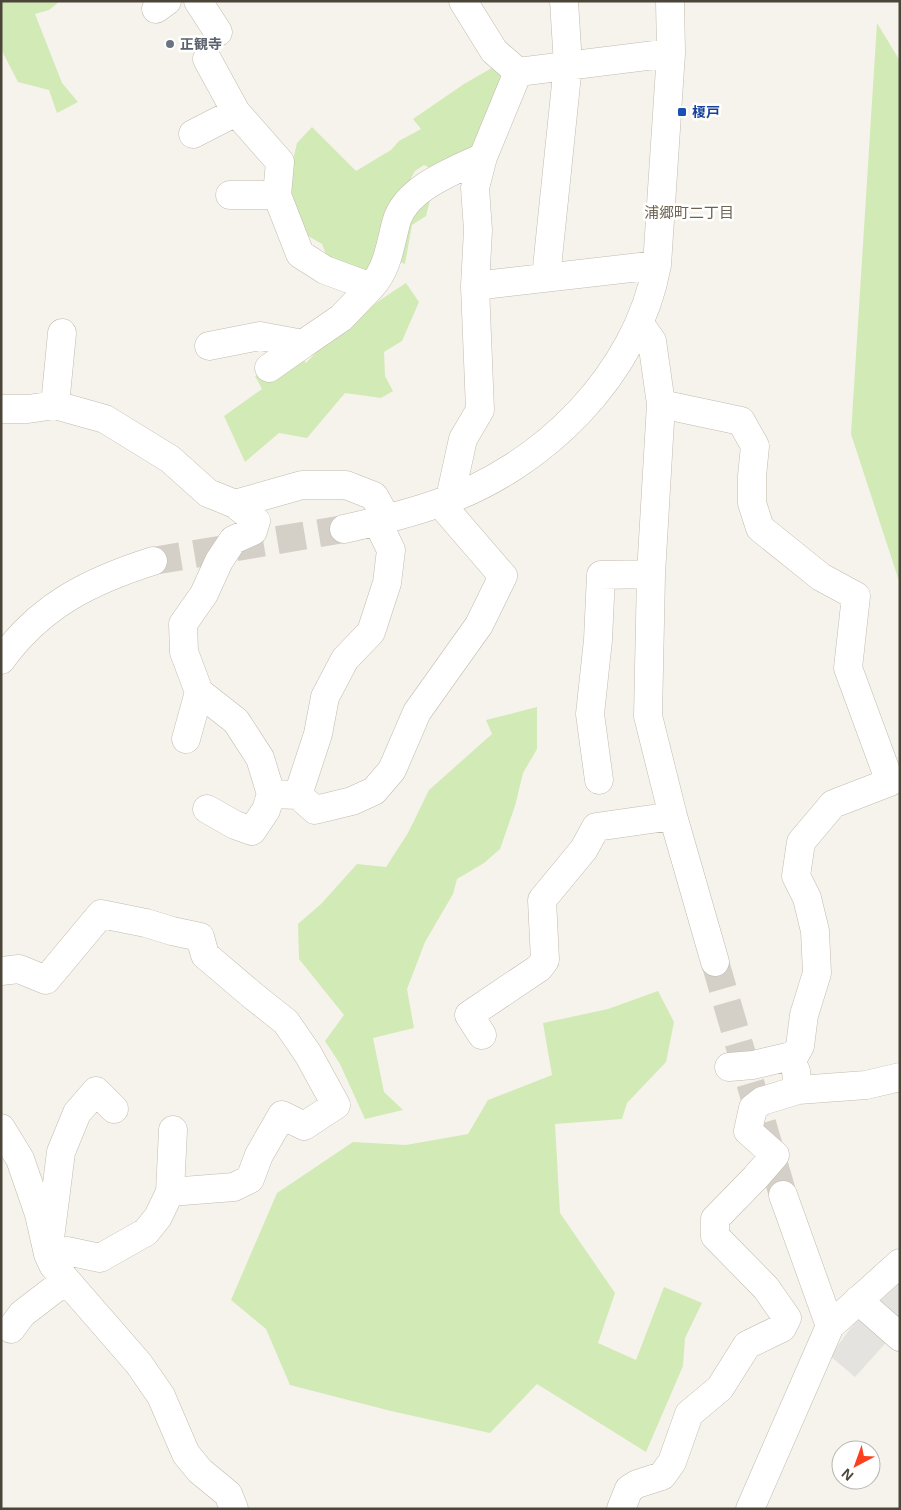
<svg xmlns="http://www.w3.org/2000/svg" width="901" height="1510" font-family="Arial,'Noto Sans JP',sans-serif">
  <style>
    .green { fill: #d2eab5 }
    .parking { fill: #e5e3e0 }
    .lines { fill: none; stroke-linecap: round; stroke-linejoin: round }
    .minor-tunnel { stroke: #d4d0c8; stroke-width: 28; stroke-dasharray: 28 14; stroke-linecap: butt }
    .minor-casing { stroke: #c2bbae; stroke-width: 29 }
    .minor { stroke: #fff; stroke-width: 28 }
    .worship-dot { fill: #6b7280; stroke: #fff; stroke-width: 2 }
    .transit-dot { fill: #1a4fb4; stroke: #fff; stroke-width: 2 }
    .labels { text-anchor: middle; stroke-width: 5; stroke-linejoin: round; paint-order: stroke }
    .worship-label { font-size: 14px; font-weight: bold; fill: #5b616d; stroke: #fff; text-anchor: start }
    .transit-label { font-size: 14px; font-weight: bold; fill: #164399; stroke: #fff; text-anchor: start }
    .neighbourhood-label { font-size: 15px; fill: #6e6250; stroke: #fff }
  </style>
  <rect width="100%" height="100%" fill="#f6f3ec"/>
  <path class="green" d="M1 1H60L49 10 35 14 62 83 78 102 57 113 49 90 18 82 1 49Z
    M877 23 900 61V584L851 434Z
    M497 65 507 76 475 153 438 172 424 165 415 171 407 185 431 196 426 216 412 225 405 264 394 259 368 273 327 257 322 244 298 230 289 204 291 169 297 143 312 127 356 171 391 150 399 141 421 129 413 119 464 84Z
    M406 283 419 302 402 341 384 352 385 376 393 391 381 398 345 393 307 438 279 433 245 462 224 416 262 389 255 376 299 353 306 363C335 331 370 306 406 283Z
    M537 707V749L523 773 515 806 500 849 484 863 457 879 453 894 425 942 407 989 414 1028 373 1038 384 1092 403 1110 365 1119 340 1064 325 1041 344 1015 299 959 298 924 321 904 357 864 386 867 408 833 429 790 492 734 486 720Z
    M658 991 674 1022 666 1062 627 1103 622 1119 555 1124 560 1213 615 1293 598 1343 636 1360 664 1287 702 1303 685 1338 683 1366 646 1452 537 1384 490 1433 391 1411 290 1385 266 1329 231 1300 277 1193 353 1142 406 1145 468 1134 488 1100 552 1075 543 1023 608 1009Z"/>
  <path class="parking" d="M900 1275V1327L870 1301Z
    M864 1310 892 1336 855 1377 830 1356Z"/>
  <g class="lines">
    <path class="minor-tunnel" d="M153 561 344 529
      M715 962 783 1195"/>
    <defs>
      <path id="minor" d="M198 1 218 32
        M463 1 494 51 518 72 671 53
        M156 9 167 1
        M207 59 236 112 280 162 277 195 300 254 325 270 371 287C388 268 390 246 396 223 405 188 454 171 483 157
        M518 72 483 157 475 188 478 230 475 286 657 265
        M193 134 236 112
        M230 195H277
        M546 277 568 65 564 1
        M640 324 652 341 661 404 651 574 648 716 673 816 715 962
        M209 346 260 336 303 344 341 318 371 287
        M269 368 303 344
        M661 404 741 421 755 446 752 476V503L760 528 821 577 856 596 848 668 890 782 833 804 801 842 796 876 807 898 815 931 817 973 804 1015 800 1046 795 1055 753 1065 729 1067
        M55 405 62 333
        M1 409H28L55 405 105 419 170 459 208 493 235 504 302 485H346L374 496 387 519
        M450 498 463 439 480 410 475 286
        M344 529C375 522 408 514 439 503 542 468 637 375 657 265L671 53 670 1
        M1 660C41 605 90 581 153 561
        M199 692 236 721 260 758 271 794 266 810 252 831 235 825 207 809
        M186 739 199 692 184 652 183 624 204 594 219 561 233 540 253 531 256 521 235 504
        M599 780 590 714 598 640 601 575 651 574
        M271 794 298 795 315 810 352 801 374 791 392 770 417 712 479 625 503 576 440 503
        M298 795 318 734 325 697 345 659 371 632 387 583 391 550 377 521
        M1 971 19 969 46 980 101 914 146 923 172 931 200 937 205 955 252 995 286 1022 308 1054 336 1105 304 1126 282 1115 259 1155 250 1179 234 1187 170 1192
        M482 1035 469 1015 539 968 545 960 542 900 584 849 596 827 673 816
        M796 1071 798 1090 866 1085 900 1077
        M114 1109 96 1091 77 1113 61 1152 48 1254 67 1251 100 1258 146 1232 158 1217 170 1192 173 1130
        M1 1128 20 1159 39 1214 48 1254 53 1265 139 1364 161 1396 186 1454 200 1471 228 1494 234 1509
        M783 1195 830 1326
        M858 1300 900 1337
        M11 1329 22 1314 65 1281
        M621 1509 629 1489 637 1484 662 1476 672 1462 689 1414 720 1388 747 1345 782 1328 787 1318 766 1288 715 1236V1219L755 1178 775 1155 748 1131 753 1108 762 1101 798 1090
        M750 1509 830 1326 900 1263"/>
    </defs>
    <use href="#minor" class="minor-casing"/>
    <use href="#minor" class="minor"/>
  </g>
  <circle class="worship-dot" cx="170" cy="44" r="5"/>
  <rect class="transit-dot" x="677" y="107" width="10" height="10" rx="2.5"/>
  <g class="labels">
    <g class="worship-label">
      <text x="180" y="49">正観寺</text>
    </g>
    <g class="transit-label">
      <text x="692" y="117">榎戸</text>
    </g>
    <g class="neighbourhood-label">
      <text x="689" y="218">浦郷町二丁目</text>
    </g>
  </g>
  <rect width="901" height="1510" fill="none" stroke="#4b4439" stroke-width="5"/>
  <g transform="translate(856 1465) rotate(221)"><circle r="24" fill="#ffffff" stroke="#b7b4b0"/>
  <path d="M0-4L9 19L0 12L-9 19Z" fill="#fc3f1d"/>
  <text y="-8" font-size="14" font-weight="bold" text-anchor="middle" fill="#4b4439">N</text>
  </g>
</svg>
